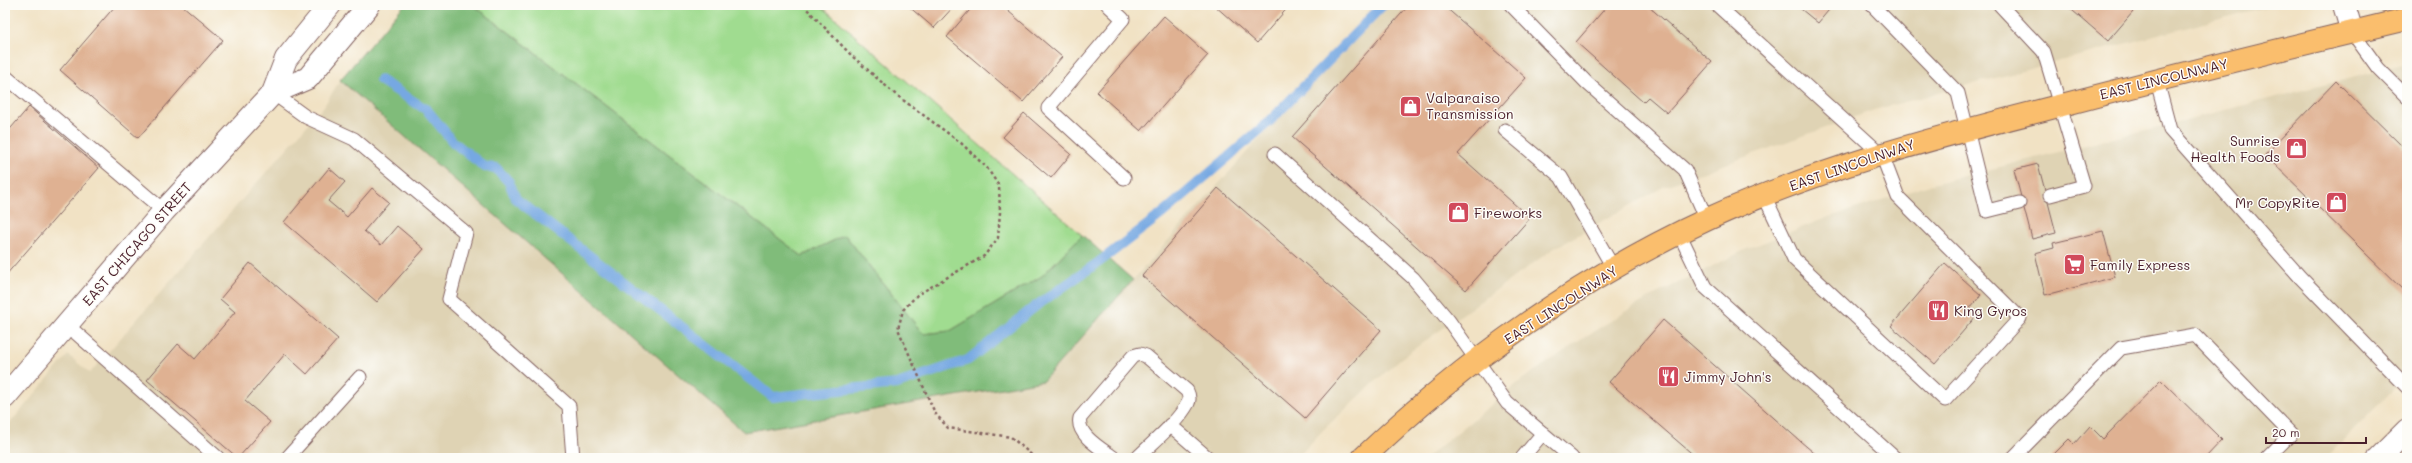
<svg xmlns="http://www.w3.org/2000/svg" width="2412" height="463" font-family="Mali,sans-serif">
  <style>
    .built { fill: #dfd3b4 }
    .green { fill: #a0dc90; stroke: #757e5e }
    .forest { fill: #80bc7a; stroke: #656e52 }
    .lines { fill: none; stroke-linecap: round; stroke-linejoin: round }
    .stream { stroke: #76a8e2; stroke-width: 10 }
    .building { fill: #dfb192 }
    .service-casing { stroke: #846361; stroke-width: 15 }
    .minor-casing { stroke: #846361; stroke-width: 24 }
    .primary-casing { stroke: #846361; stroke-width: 24 }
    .path { stroke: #846361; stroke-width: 2.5; stroke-dasharray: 3 3; stroke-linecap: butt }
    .service { stroke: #fff; stroke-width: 13 }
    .minor { stroke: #fff; stroke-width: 22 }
    .primary { stroke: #fabe6d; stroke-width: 22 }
    .labels { text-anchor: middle; stroke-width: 3; stroke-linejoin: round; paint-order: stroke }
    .street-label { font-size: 14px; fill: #4a1f2b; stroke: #fdfcf7 }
    .poi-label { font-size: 14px; fill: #4a1f2b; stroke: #fdfcf7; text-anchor: start }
  </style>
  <rect width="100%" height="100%" fill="#fdfcf7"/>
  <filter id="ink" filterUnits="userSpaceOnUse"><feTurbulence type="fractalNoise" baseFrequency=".025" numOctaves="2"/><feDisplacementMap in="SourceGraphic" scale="8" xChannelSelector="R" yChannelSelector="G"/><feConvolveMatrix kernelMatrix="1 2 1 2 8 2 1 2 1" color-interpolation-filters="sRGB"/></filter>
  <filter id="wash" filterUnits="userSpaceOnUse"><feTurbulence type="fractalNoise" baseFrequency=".012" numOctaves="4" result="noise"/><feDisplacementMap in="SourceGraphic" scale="16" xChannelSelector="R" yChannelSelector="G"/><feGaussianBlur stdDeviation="0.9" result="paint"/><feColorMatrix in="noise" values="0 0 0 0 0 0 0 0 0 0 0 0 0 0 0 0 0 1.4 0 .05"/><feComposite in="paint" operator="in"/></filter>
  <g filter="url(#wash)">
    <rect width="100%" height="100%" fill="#f1e2c4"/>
    <path class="built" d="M1378 5H2272L1874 110 1663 187 1553 249 1400 359 1323 430 1297 458H5V429L68 355 90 373 324 106 340 80 744 432 1043 381Z
      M2407 64V375L2327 458H1426L1523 379 1591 333 1652 296 1747 249 1826 218 1936 183Z"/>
    <path class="green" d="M473 5H820L1082 235 1042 276 950 331 923 334 845 235 802 256Z"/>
    <path class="forest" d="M404 5H473L802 256 845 235 923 334 950 331 1042 276 1082 235 1133 280 1043 381 744 432 340 80Z"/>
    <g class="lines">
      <path class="stream" d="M380 80 427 110 453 142 485 167 496 168 509 182 516 199 773 397 897 384 968 360 1037 305 1099 262 1163 213 1270 121 1383 5"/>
    </g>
    <g id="blocks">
      <path class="building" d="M116 5H182L223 40 138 138 60 70Z
        M907 5H955L934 28Z
        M974 5H1001L1062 57 1023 102 947 37Z
        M1214 5H1290L1257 43Z
        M1409 5H1443L1526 78 1458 154 1530 218 1466 290 1292 137Z
        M1608 5H1647L1712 62 1667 113 1648 97 1643 102 1576 42Z
        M1796 5H1833L1818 23Z
        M2066 5H2139L2108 41Z
        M1164 16 1208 55 1141 131 1097 92Z
        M2336 81 2407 151V294L2265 155Z
        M29 107 99 168 5 276V135Z
        M1024 113 1071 154 1051 178 1003 137Z
        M2038 164 2056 233 2032 239 2014 170Z
        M329 168 345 182 328 201 347 217 372 188 389 202 364 231 381 245 397 226 424 249 377 302 284 222Z
        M1218 188 1381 330 1305 418 1142 276Z
        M2103 231 2115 277 2045 295 2035 253 2054 248 2053 243Z
        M250 263 338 339 307 374 285 354 245 401 270 422 238 458 147 380 178 344 195 359 235 312 220 299Z
        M1945 263 1981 295 1970 308 1977 315 1935 364 1891 326Z
        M1663 320 1800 441 1820 458H1697L1609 382Z
        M2161 380 2222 440 2205 458H2050L2069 439 2074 444 2090 426 2103 439Z"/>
    </g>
  </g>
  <g filter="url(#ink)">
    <use href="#blocks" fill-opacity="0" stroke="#846361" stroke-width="1"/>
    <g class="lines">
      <defs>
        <path id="service" d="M1108 5 1123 19 1048 108 1124 178
          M1511 5 1587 83 1685 170 1707 220
          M1717 5 1882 155 1898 197 2020 318 1945 400 1794 259 1764 195
          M1872 5 1958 93 1987 211 2019 203
          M2000 5 2044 52 2084 186 2050 195
          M2352 32 2378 68 2407 97
          M5 76 164 211
          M2157 81 2170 130 2300 277 2407 387
          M273 93 306 117 354 139 466 233 449 299 569 406 573 458
          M1505 130 1561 177 1614 269
          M1275 154 1413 278 1449 321 1507 403 1572 458
          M1679 233 1705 287 1895 458
          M67 325 218 458
          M1170 425 1208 458
          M287 458 360 377
          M1114 458C1102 449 1076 435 1080 418L1133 356 1140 354 1146 356 1187 391C1189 395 1190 399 1188 403 1178 422 1153 442 1137 458
          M1522 458 1543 433
          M2013 458 2121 348 2195 335 2291 434 2267 458"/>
        <path id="minor" d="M2344 5 2352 32
          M273 93 308 78 369 5
          M5 397 164 211 273 93 286 59 330 5
          M2379 458 2407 430"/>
        <path id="primary" d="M1363 458C1463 362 1582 277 1708 219 1815 170 1929 139 2043 110 2164 78 2285 48 2407 19"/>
      </defs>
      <use href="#service" class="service-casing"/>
      <use href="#minor" class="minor-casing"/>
      <use href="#primary" class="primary-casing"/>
      <path class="path" d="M803 5 852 56 895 94 961 143 987 168 999 186 1000 212 998 238 984 256 917 295 903 310 898 329 935 413 948 428 1011 437 1035 458"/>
      <use href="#service" class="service"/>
      <use href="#minor" class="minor"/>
      <use href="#primary" class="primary"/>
    </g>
  </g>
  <defs>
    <symbol id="shop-square" viewBox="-11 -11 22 22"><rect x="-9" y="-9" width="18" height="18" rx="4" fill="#d1495b" stroke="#fdfcf7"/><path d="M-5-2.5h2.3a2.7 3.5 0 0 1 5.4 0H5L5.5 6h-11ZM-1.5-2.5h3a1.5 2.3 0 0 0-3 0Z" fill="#fff"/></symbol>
    <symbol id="supermarket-square" viewBox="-11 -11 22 22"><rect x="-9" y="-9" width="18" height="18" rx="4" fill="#d1495b" stroke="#fdfcf7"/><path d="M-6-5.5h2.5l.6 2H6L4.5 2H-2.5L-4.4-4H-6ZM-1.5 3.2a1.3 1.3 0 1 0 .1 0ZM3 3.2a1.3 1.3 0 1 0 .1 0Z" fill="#fff"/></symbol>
    <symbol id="restaurant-square" viewBox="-11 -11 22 22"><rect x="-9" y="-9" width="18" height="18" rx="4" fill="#d1495b" stroke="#fdfcf7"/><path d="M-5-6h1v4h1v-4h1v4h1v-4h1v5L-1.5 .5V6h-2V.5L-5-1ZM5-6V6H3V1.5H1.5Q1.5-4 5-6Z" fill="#fff"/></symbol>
  </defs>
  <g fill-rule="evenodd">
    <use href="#shop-square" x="1398" y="94" width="25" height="25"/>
    <use href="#shop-square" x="2284" y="136" width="25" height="25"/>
    <use href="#shop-square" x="2324" y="190" width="25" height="25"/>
    <use href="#shop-square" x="1446" y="200" width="25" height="25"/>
    <use href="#supermarket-square" x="2062" y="252" width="25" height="25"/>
    <use href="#restaurant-square" x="1926" y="298" width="25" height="25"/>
    <use href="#restaurant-square" x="1656" y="364" width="25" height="25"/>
  </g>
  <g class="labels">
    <g class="street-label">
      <text transform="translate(2164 79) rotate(-14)" y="5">EAST LINCOLNWAY</text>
      <text transform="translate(1852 165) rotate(-19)" y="5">EAST LINCOLNWAY</text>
      <text transform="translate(137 244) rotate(-49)" y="5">EAST CHICAGO STREET</text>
      <text transform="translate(1561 305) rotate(-33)" y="5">EAST LINCOLNWAY</text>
    </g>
    <g class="poi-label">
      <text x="1426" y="103">Valparaiso<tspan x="1426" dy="16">Transmission</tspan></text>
      <text x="2280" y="146" text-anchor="end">Sunrise<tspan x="2280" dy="16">Health Foods</tspan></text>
      <text x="2320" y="208" text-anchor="end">Mr CopyRite</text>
      <text x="1474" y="218">Fireworks</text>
      <text x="2090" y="270">Family Express</text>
      <text x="1954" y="316">King Gyros</text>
      <text x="1684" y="382">Jimmy John's</text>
    </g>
  </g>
  <rect width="2412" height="463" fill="none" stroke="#fdfcf7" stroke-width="20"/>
  <path d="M2266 437v6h100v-6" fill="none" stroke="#4a1f2b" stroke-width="2"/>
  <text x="2272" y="437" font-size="12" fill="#4a1f2b" stroke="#fdfcf7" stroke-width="3" paint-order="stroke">20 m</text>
</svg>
